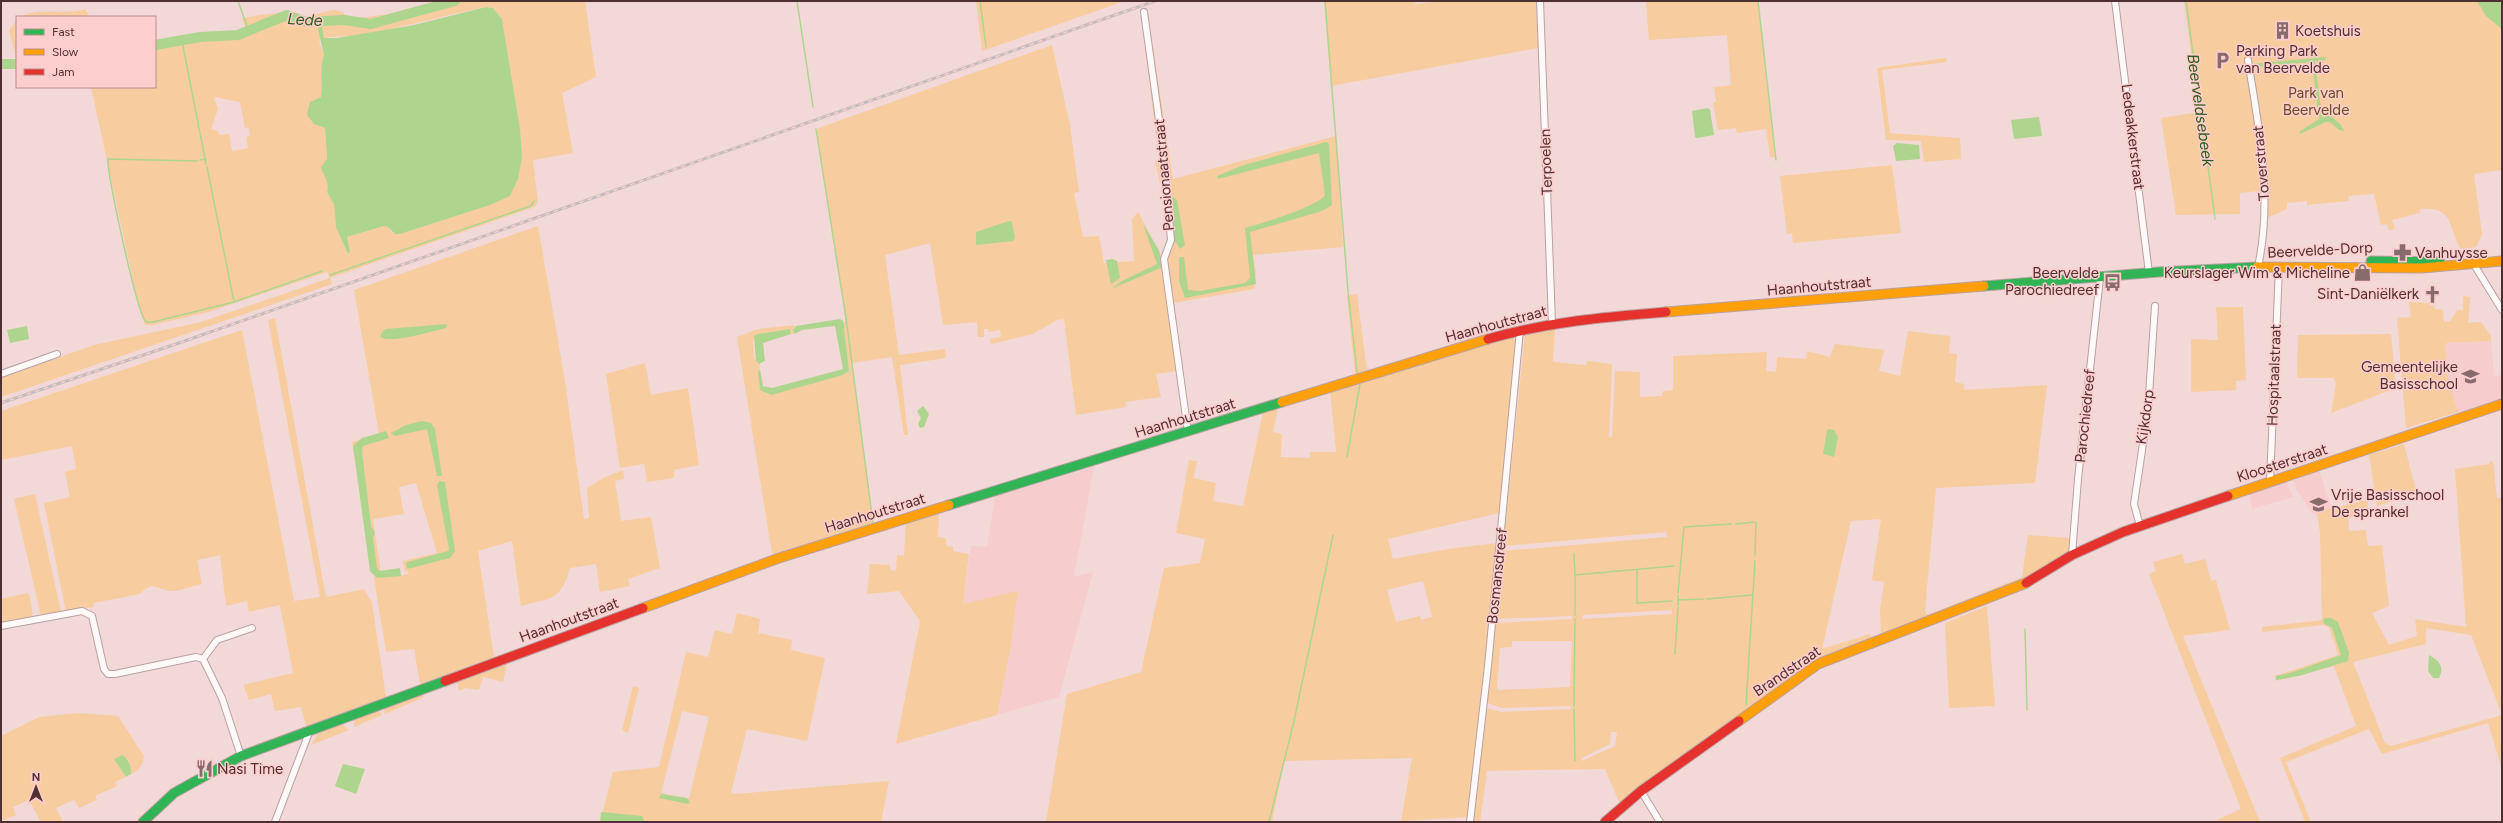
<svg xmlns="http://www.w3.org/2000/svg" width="2503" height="823" font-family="Figtree,sans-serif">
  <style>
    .built { fill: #f6cccd }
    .green { fill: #f7cc9e; fill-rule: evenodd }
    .water { fill: #aed58e }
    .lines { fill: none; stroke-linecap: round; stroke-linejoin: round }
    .stream { stroke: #aed58e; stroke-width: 1.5 }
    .river { stroke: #aed58e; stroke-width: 10 }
    .street-casing { stroke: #b9a0a1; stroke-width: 8 }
    .fast-casing { stroke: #b9a0a1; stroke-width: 11 }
    .slow-casing { stroke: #b9a0a1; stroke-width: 11 }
    .jam-casing { stroke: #b9a0a1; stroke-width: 11 }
    .street { stroke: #fdf9f9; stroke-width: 6 }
    .fast { stroke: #30b455; stroke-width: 9 }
    .slow { stroke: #ff9f0a; stroke-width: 9 }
    .jam { stroke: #e5322d; stroke-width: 9 }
    .rail-casing { stroke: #c4bcbd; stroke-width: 3 }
    .rail { stroke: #fecdce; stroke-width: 1.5; stroke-dasharray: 4.5; stroke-linecap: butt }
    .labels { text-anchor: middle; stroke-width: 3; stroke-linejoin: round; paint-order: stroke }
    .poi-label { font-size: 15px; fill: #4f3032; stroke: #fecdce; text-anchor: start }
    .park-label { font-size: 15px; fill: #6a4d20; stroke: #fecdce }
    .street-label { font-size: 15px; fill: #4f3032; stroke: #fecdce }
    .water-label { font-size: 16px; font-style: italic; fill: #2f5a15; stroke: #fecdce }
  </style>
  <rect width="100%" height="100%" fill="#f3d8d8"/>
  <path class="built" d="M2491 341 2494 376 2502 375V399L2458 412 2448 380 2445 343Z
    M1094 467 1074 577 1093 572 1059 697 997 715 1010 651 1018 592 963 604 971 546 987 547 995 497Z
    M2319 470 2332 511 2322 534 2316 514 2312 513 2296 489 2292 478Z
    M2286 481 2293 497 2252 509 2249 492Z"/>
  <path class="green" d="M441 1H585L596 77 562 93 573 153 533 160 538 202 534 207 330 278 332 284 1 397V378L94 345 201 322 330 278 327 272 208 312 153 325H145L139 308 91 87H155V49L226 36 228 32 246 30 242 18C260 15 275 12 294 13 299 13 304 18 308 17 323 13 338 3 349 19H352L388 14ZM486 7 493 8 502 19 520 129 521 157 518 179 490 205 400 234 391 232 388 227 384 226 347 237 350 251 348 254 336 227 334 204 327 192C329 183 329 178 322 172L327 159 325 128 314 124 310 102 321 97C323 84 319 66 324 55L319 41C327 35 342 37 352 36 398 29 441 16 486 7ZM214 97 240 102 245 128 249 127 250 136 246 137 248 148 232 151 229 134 220 135 217 131 211 129 218 109Z
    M976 1H1125L982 51Z
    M1324 1H1415V4L1442 1H1536L1538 48 1331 86Z
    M1646 1H1758L1775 157H1770L1766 129 1737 133 1736 128 1718 130 1713 103 1716 102 1714 87 1731 85 1727 35 1649 40Z
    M2184 1H2502V170L2474 174 2482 234 2476 247 2461 249C2447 227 2455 206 2420 209V213L2392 220 2395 229 2389 231 2387 224 2381 225 2374 194 2348 196 2349 201 2307 205V201L2287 203V209L2267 218 2269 190 2240 193V214L2176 215 2161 118 2199 112Z
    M85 9 90 17H20C36 7 66 16 85 9Z
    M17 19V61L9 31Z
    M1052 45 1070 125 1079 192 1074 193 1083 237 1099 236 1104 263 1134 261 1132 219 1138 212 1154 242 1162 267 1176 371 1156 374 1161 397 1125 402 1126 407 1076 415 1064 319 1057 320 1033 334 991 344 990 339 1001 337 1000 330 989 332 988 329H984V337H978L977 322 943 325 930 243 885 255 899 355 945 349 946 358 900 365 908 435H904L892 357 852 363 873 523 772 554 737 337 758 329 794 325 795 334H791L790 329 753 340 754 358 760 363 759 386 768 395 843 375 849 371 842 327 846 318 816 129Z
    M1153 47 1173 179 1336 136 1343 247 1253 255 1256 271 1254 289 1173 303 1167 264 1168 182 1160 183 1155 161 1159 158 1145 48Z
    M1946 58 1947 62 1882 70 1890 133 1960 138 1961 159 1924 162 1921 141 1886 140 1877 68Z
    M1892 165 1901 233 1793 243 1792 233 1787 234 1780 176Z
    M538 226 565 381 584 519 589 518 587 488 603 478 623 470 624 479 615 481 621 521 651 517 660 568 628 579 630 586 600 592 596 564 570 568C560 602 552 597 521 606L512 541 478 551 494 657 420 684 414 649 386 652 352 442 379 434 354 290ZM416 483 437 553 403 561 405 572 408 571V574L400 576V569L381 574 373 519 404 514 399 487Z
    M1357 294 1367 371 1355 374 1347 296Z
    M2463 296 2470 297 2468 323 2481 322 2491 336V341L2445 343 2448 380 2458 412 2406 428 2397 318 2411 317 2409 302 2429 303V305L2434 306 2435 309 2443 310 2444 322 2450 321 2457 310H2463Z
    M2216 307H2243L2246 380 2236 381V390L2191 392V339L2218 340Z
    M275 318 326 597 364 589 372 603 386 697 306 726 301 707 275 711 271 694 249 700 243 685 293 673 280 605 249 612 247 601 226 606 220 555 197 560 202 584C192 586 180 591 171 591 157 590 153 579 140 594L93 603 94 607 66 612 44 503 70 497 65 472 76 469 72 446 1 460V411L242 330 294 601 320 597 268 320Z
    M1555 328 1553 362 1586 365 1587 361 1612 364 1609 437H1612L1615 371 1640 372V397L1662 396 1663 391 1673 390V356L1767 352 1766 371 1776 372 1777 357 1806 359 1807 351 1830 357 1835 344 1884 350 1879 371 1900 376 1908 331 1950 336 1949 353 1957 354 1955 382 1964 384V390L2047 385 2035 483 1936 488 1925 611 1927 615 2022 577 2028 535 2071 538 2068 551 2031 577 1970 604 1881 636 1880 608 1884 582 1872 580 1881 519 1851 521 1822 649 1870 634 1872 640 1814 662 1620 804 1605 769 1487 771 1480 822H1473L1486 708 1501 712 1571 709 1570 706 1502 708 1487 703 1495 623 1572 619V616L1496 619 1503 551 1667 537 1666 532 1503 546 1525 334ZM1672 610V614L1582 619 1583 615ZM1512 641H1572L1570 687 1497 690 1500 648 1512 647ZM1611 732H1617L1615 746 1582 761V758L1610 744Z
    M2391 334 2396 388 2331 413 2336 383 2333 378H2297L2298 335Z
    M1514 337V340H1518L1499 513 1388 539 1393 559 1448 549 1497 543 1468 817 1401 821 1412 758 1284 761 1272 822H1046L1067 694 1141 672 1164 568 1200 563 1205 539 1176 533 1189 460 1197 461 1194 478 1216 483 1213 501 1243 506 1263 412 1278 408 1273 432 1282 434 1281 457 1310 458V452H1336L1330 390ZM1423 581 1432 617 1421 620 1420 616 1396 622 1387 590Z
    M645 363 651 395 688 388 699 465 674 470V478L647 482 644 464 620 468 606 374Z
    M2404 444 2417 494 2377 506 2369 455Z
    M2493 461 2497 498H2502V769L2488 723 2382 754 2369 729 2286 762 2311 822H2305L2280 758 2356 726 2334 666 2276 681 2275 676 2338 655 2329 627 2323 625 2262 632V627L2322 620 2320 533 2317 512 2367 500 2369 515 2348 518 2349 531 2366 530 2368 546 2382 545 2389 606 2372 613 2389 645 2417 636 2415 619 2466 627 2455 469 2489 464V462ZM2426 628 2471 635 2502 715 2391 746 2385 743 2353 662 2426 644Z
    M35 494 61 612 41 616 14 499Z
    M939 512 938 537 946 538V546L953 547V551L969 554 963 604 1018 591 1010 651 997 715 896 744 920 621 899 591 867 594 870 564 890 565V570L896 571 897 555 904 556 906 521Z
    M2182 554 2185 564 2205 559 2211 581 2216 580 2230 630 2183 636 2260 822H2213L2241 809 2149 574 2156 571 2153 562Z
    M27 593 29 595 33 614 30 618 1 624V599Z
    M1987 606 1995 706 1949 708 1945 623Z
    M737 613 760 619 758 633 792 640 791 650 825 658 807 741 747 729 731 793 736 794 889 781 881 822H600L613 772 659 767 686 652 708 657 715 630 732 634ZM682 711 709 717 689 799 661 793Z
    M507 664 503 682 483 677 479 690 465 688 459 691 457 680Z
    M633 686 639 688 628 733 622 730Z
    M421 694 424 697 385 714 384 707Z
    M379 709 382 715 354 727V720Z
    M78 713 118 716 144 756C142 767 140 769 131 774L128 759H114L126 777 115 782 117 786 95 796 97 800 79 808 74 800 56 808 63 822H41L29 800 13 807 16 815 1 821V736L39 717Z
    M340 723 349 730 311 745 318 733Z"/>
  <path class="water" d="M2477 1H2499L2502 3V29L2486 16Z
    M486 7 493 8 502 19 520 129 522 157 518 179 510 196 490 205 400 234H395L388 227 384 226 347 237 350 251 348 254 336 227 334 204 327 192C330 180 323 177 321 167L327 159 325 128 314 124 307 115 310 102 321 97C323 84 319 66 324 55L317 25 321 23 324 38H337L414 25Z
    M2326 57V60L2315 61 2322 118 2330 115 2341 125 2344 131 2339 130 2330 122H2326L2300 134 2299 132 2319 119 2312 62 2253 67 2252 64Z
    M1708 108 1710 110 1714 135 1697 138 1695 137 1692 111Z
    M2039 117 2042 136 2014 139 2011 120Z
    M1326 142 1329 144 1332 205 1322 211 1250 232 1256 284 1185 298 1179 281V257H1184L1188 290 1200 291 1245 283 1250 278 1245 228C1260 224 1319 206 1325 195L1319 153 1218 179 1217 176 1244 165Z
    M1897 143 1919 145 1920 159 1896 161 1893 146Z
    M1172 196 1177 200 1185 245 1180 249 1175 241 1170 199Z
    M1009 221 1012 222 1015 238 1013 241 976 245V232Z
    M1143 224 1159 250 1163 267 1111 289 1122 281 1157 264Z
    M1113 259 1117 261 1120 278 1111 284 1106 260Z
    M840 319 843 321 849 371 843 375 771 395 760 390 758 372 760 369 763 386 772 388 843 369 835 326 802 330 795 334 793 330 796 326Z
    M447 324 446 328C432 331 392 344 380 337L382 332 386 329Z
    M27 326 29 339 10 343 7 330Z
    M790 329 791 334 763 343 765 361 759 364 756 361 754 336 758 334Z
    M923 406 929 414 924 427 920 428 918 424 921 418 917 411Z
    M422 421 431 423 435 429 442 476H437L427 429 395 436 391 433 406 425Z
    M1829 429 1834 430 1838 437 1834 457 1823 454 1827 430Z
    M386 431 389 438 363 446 362 452 371 526 375 533 373 537 377 568 380 571 400 568 401 576 377 578 370 571 353 446 362 438Z
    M439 481 445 482 455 551 450 558 407 569 406 563 408 562 448 551 449 549 437 485Z
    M2324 618H2331L2338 622 2349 653 2348 661 2299 676 2276 680V676L2293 672 2341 655 2332 628 2323 623Z
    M2429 655C2439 661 2445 666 2439 678H2433L2428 671Z
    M122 755C129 760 131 765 131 774L126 777 114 759Z
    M343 764 365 769 356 794 335 786Z
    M661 794 687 798 690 802 688 804 659 798Z
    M601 812 642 816 644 820 643 822H600Z"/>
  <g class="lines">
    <path class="stream" d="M238 1 249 32
      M797 1 813 107
      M980 1 986 47
      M1325 1 1348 291 1357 372
      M1758 1 1776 160
      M2186 1 2215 219
      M182 41 206 164
      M816 129 846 318 873 523
      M200 160 206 159
      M197 161 108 159C107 174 137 314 146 322H153L234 302
      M207 167 234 302 322 271
      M330 275 531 206 534 201
      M1347 457 1360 384
      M1736 524 1754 522
      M1574 554 1575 575 1674 566
      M1755 555 1756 522
      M1637 570V603L1672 601
      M1678 593 1684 527 1731 524
      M1707 599 1753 595
      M1678 600 1704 599
      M1678 605V596
      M1575 615V575
      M2025 629 2027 710
      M1675 654 1678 608
      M1746 705 1755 561
      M1574 706 1575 619
      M1574 709 1575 761
      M1269 822 1294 721 1333 535
      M2500 822 2502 821"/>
    <path class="river" d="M155 45 200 37 238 35 287 15 307 22 344 20 371 24 455 1
      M1 64H17"/>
    <defs>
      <path id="street" d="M1540 1 1552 323
        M2115 1 2149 273
        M1144 12 1163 149 1171 240 1164 259 1188 432
        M2248 60C2259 129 2273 197 2258 267
        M2473 263 2502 310
        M1 374 57 354
        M2270 482 2279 267
        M2140 526 2134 504 2148 410 2155 306
        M2072 555 2078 479 2100 278
        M1 626 82 611 92 616 104 669 108 674H115L196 657 203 659 217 640 252 628
        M203 659 222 698 241 756
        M1641 791 1660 822
        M275 822 310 730
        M1470 822 1488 666 1520 330"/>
      <path id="fast" d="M2371 261 2440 262
        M1984 286 2159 272 2257 267
        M949 505 1282 402
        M143 822 174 793 241 756 445 681"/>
      <path id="slow" d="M2257 267 2422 268 2502 261
        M1666 312 1984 286
        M1282 402 1488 339
        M2228 496 2502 404
        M643 608 779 558 949 505
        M1739 721 1818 664 2026 583"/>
      <path id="jam" d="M1488 339C1547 322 1605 317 1666 312
        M2026 583 2072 555 2123 532 2228 496
        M445 681 643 608
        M1605 822 1641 791 1739 721"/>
    </defs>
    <use href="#street" class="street-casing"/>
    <use href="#fast" class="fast-casing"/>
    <use href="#slow" class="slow-casing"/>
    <use href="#jam" class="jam-casing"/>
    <use href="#street" class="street"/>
    <use href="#fast" class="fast"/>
    <use href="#slow" class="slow"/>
    <use href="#jam" class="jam"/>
    <defs>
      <path id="rail" d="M1 403 176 344 1155 1"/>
    </defs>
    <use href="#rail" class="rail-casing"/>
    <use href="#rail" class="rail"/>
  </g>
  <defs>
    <symbol id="building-bare" viewBox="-9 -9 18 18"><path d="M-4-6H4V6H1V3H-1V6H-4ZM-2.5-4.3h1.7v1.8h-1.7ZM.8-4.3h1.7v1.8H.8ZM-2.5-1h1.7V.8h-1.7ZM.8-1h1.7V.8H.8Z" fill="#886b6c" stroke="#fecdce" stroke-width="2.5" paint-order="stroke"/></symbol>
    <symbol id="parking-bare" viewBox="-9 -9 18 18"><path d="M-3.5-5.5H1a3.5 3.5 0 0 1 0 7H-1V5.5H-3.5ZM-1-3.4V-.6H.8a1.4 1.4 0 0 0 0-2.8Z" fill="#886b6c" stroke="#fecdce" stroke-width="2.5" paint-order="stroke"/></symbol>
    <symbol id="pharmacy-bare" viewBox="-9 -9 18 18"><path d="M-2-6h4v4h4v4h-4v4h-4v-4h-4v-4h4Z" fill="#886b6c" stroke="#fecdce" stroke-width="2.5" paint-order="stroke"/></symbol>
    <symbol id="shop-bare" viewBox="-9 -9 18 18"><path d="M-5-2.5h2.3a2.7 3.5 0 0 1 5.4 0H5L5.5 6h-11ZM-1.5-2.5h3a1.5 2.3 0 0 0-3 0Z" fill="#886b6c" stroke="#fecdce" stroke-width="2.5" paint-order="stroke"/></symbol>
    <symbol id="bus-bare" viewBox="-9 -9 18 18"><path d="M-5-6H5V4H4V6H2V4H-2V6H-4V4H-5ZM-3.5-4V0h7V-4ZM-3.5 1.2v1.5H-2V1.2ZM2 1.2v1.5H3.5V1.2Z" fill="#886b6c" stroke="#fecdce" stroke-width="2.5" paint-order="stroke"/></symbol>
    <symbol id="church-bare" viewBox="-9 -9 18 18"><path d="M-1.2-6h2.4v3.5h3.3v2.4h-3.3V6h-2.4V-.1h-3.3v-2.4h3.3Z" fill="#886b6c" stroke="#fecdce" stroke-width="2.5" paint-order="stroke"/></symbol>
    <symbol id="school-bare" viewBox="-9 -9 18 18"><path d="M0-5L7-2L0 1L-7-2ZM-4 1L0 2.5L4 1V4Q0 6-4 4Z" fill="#886b6c" stroke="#fecdce" stroke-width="2.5" paint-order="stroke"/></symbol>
    <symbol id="restaurant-bare" viewBox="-9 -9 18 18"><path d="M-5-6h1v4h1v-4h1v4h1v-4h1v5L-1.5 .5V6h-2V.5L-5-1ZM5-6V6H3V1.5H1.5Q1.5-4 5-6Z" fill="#886b6c" stroke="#fecdce" stroke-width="2.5" paint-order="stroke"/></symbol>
  </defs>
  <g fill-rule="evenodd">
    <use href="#building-bare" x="2270" y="18" width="25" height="25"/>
    <use href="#parking-bare" x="2210" y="48" width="25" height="25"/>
    <use href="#pharmacy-bare" x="2390" y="240" width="25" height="25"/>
    <use href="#shop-bare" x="2350" y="260" width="25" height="25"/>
    <use href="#bus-bare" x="2100" y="270" width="25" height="25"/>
    <use href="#church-bare" x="2420" y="282" width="25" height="25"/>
    <use href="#school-bare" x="2458" y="364" width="25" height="25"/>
    <use href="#school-bare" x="2306" y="492" width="25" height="25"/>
    <use href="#restaurant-bare" x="192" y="756" width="25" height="25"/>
  </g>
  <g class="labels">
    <g class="poi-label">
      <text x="2295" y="36">Koetshuis</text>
      <text x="2236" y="56">Parking Park<tspan x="2236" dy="17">van Beervelde</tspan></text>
      <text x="2415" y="258">Vanhuysse</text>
      <text x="2099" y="278" text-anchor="end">Beervelde<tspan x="2099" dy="17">Parochiedreef</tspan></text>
      <text x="2350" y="278" text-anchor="end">Keurslager Wim &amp; Micheline</text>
      <text x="2419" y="299" text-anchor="end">Sint-Daniëlkerk</text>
      <text x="2458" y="372" text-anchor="end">Gemeentelijke<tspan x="2458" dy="17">Basisschool</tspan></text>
      <text x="2331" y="500">Vrije Basisschool<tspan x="2331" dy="17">De sprankel</tspan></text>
      <text x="217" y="774">Nasi Time</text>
    </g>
    <g class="park-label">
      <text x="2316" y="98">Park van<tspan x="2316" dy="17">Beervelde</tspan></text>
    </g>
    <g class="street-label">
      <text transform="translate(2133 137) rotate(83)" y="5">Ledeakkerstraat</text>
      <text transform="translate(1546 162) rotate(-92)" y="5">Terpoelen</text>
      <text transform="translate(2261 163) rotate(-95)" y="5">Toverstraat</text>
      <text transform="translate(1164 175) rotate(-95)" y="5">Pensionaatstraat</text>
      <text transform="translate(2320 250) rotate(-3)" y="5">Beervelde-Dorp</text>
      <text transform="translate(1819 286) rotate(-5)" y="5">Haanhoutstraat</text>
      <text transform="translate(1496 324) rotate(-15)" y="5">Haanhoutstraat</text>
      <text transform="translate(2274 375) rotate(-88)" y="5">Hospitaalstraat</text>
      <text transform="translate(2085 416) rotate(-84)" y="5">Parochiedreef</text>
      <text transform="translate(2145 417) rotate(-82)" y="5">Kijkdorp</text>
      <text transform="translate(1185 418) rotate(-17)" y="5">Haanhoutstraat</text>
      <text transform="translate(2282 463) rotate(-18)" y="5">Kloosterstraat</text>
      <text transform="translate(875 513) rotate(-17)" y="5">Haanhoutstraat</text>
      <text transform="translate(1497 576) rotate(-84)" y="5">Bosmansdreef</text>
      <text transform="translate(569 620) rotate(-20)" y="5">Haanhoutstraat</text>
      <text transform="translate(1787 671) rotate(-34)" y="5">Brandstraat</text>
    </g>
    <g class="water-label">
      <text transform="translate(305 19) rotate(3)" y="6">Lede</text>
      <text transform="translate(2201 110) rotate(82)" y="6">Beerveldsebeek</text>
    </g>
  </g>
  <rect width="2503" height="823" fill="none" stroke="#4f3032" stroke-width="4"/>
  <rect x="16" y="16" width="140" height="72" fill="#fecdce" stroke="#b88e90"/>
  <rect x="24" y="29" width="20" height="6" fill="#30b455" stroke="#b88e90"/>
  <text x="52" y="36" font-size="12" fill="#4f3032">Fast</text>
  <rect x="24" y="49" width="20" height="6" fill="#ff9f0a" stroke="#b88e90"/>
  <text x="52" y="56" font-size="12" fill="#4f3032">Slow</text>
  <rect x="24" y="69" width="20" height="6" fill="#e5322d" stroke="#b88e90"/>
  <text x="52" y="76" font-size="12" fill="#4f3032">Jam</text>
  <g transform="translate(36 787)" stroke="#fecdce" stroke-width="3" paint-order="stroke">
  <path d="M0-3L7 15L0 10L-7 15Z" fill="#4f3032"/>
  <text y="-6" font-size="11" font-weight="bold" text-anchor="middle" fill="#4f3032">N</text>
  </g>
</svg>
